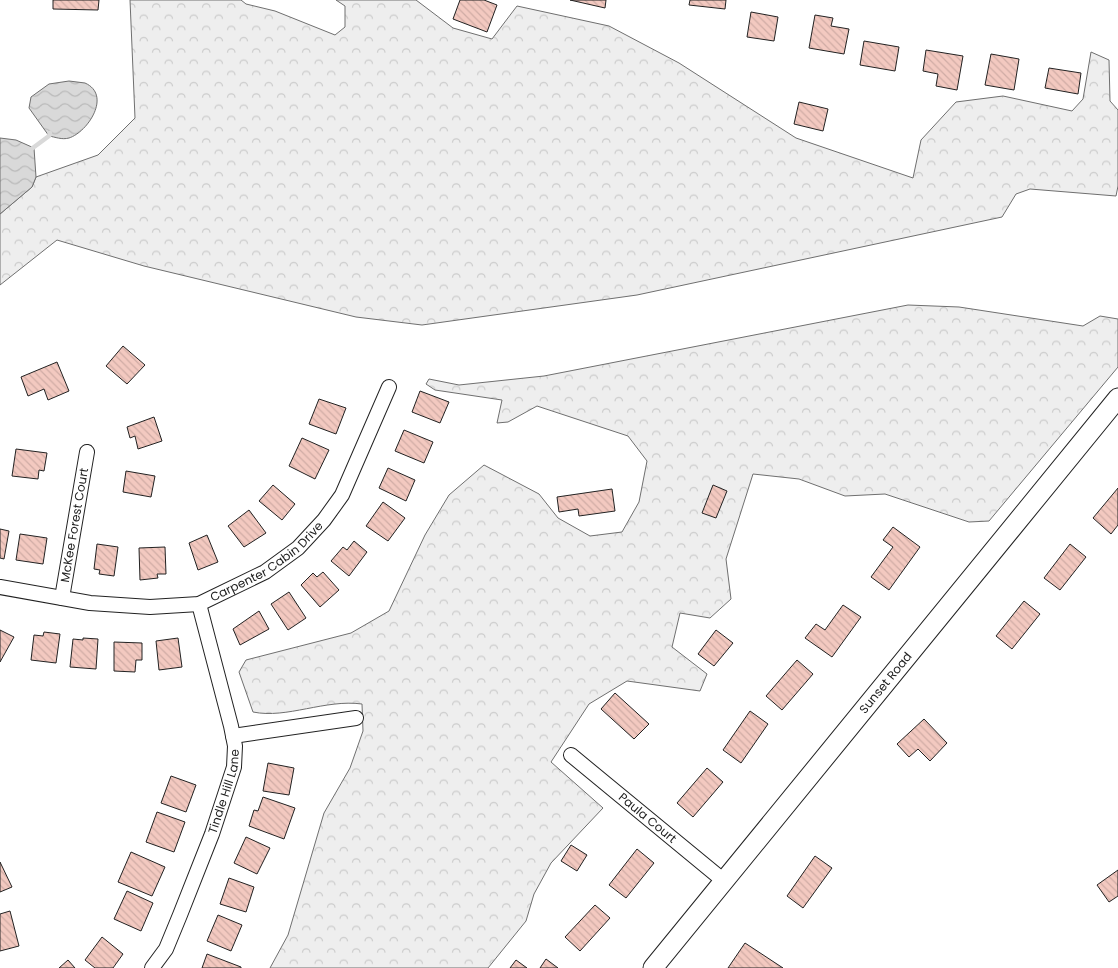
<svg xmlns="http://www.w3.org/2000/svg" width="1118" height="968" font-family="Poppins,sans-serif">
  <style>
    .forest { fill: url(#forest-crowns); stroke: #6f6f6f }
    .water { fill: url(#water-waves); stroke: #6f6f6f }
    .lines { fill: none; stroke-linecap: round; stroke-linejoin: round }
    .stream { stroke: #d9d9d9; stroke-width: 4.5 }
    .building { fill: url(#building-back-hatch); stroke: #222 }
    .street-casing { stroke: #222; stroke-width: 16 }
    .secondary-casing { stroke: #222; stroke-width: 21 }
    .street { stroke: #fff; stroke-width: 14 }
    .secondary { stroke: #fff; stroke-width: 19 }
    .labels { text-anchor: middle; stroke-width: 4; stroke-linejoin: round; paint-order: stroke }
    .street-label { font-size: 12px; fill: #222; stroke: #fff }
  </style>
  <defs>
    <pattern id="forest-crowns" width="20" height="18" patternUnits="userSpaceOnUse" patternTransform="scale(1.25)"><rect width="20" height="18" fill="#eee"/><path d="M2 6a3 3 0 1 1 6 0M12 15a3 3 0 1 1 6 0" fill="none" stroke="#ccc"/></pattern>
    <pattern id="water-waves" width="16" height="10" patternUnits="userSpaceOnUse" patternTransform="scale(1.25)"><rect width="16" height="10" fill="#d9d9d9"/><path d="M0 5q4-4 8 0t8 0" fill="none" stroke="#bababa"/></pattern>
    <pattern id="building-back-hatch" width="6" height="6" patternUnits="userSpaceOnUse" patternTransform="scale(1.25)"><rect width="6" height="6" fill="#f3c9c0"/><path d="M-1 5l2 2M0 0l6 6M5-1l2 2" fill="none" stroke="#d0aca5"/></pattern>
  </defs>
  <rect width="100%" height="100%" fill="#fff"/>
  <path class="forest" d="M130 0H241L246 4 275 11 335 35 345 27V6L336 0H416L453 28 492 39 517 6 609 26 679 63 796 138 913 178 921 140 956 102 1003 96 1072 111 1083 99 1091 52 1109 60 1110 101 1118 110V186L1116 196 1030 189 1016 194 1002 217 637 295 422 325 356 317 144 266 57 240 0 285V214L32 187 36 177 98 155 135 118Z
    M908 305 959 307 1083 326 1100 316 1118 319V367L989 521 969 522 885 494 845 496 799 479 753 474 726 559 731 599 710 618 680 613 672 647 707 674 700 691 627 681 589 704 551 762 603 808 551 863 534 894 526 921 488 968H270L288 935 324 813 350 768 363 731 362 704C325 699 287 719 253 712L239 672 246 660 351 633 389 611 425 535 449 495 484 465 539 494 558 518 590 536 622 532 639 502 647 461 628 436 537 406 508 422 497 423 502 400 435 390 426 384 429 379 459 385 544 376Z"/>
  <path class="water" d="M69 81C74 82 80 82 85 83 112 95 88 132 69 138 62 140 55 137 49 136L29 108 31 97 49 84Z
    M0 138 16 140 34 148 36 177 32 187 0 214Z"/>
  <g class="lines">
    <path class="stream" d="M30 150 49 136 50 133"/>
  </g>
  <path class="building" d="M53 0H99L98 10 53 9Z
    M460 0H484L497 5 487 32 453 19Z
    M570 0H606L605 8Z
    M690 0H726L725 9 689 5Z
    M751 12 778 17 774 41 747 37Z
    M815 15 833 18 831 26 849 29 844 54 809 48Z
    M864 41 899 47 895 71 860 65Z
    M926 50 963 56 957 90 936 86 938 74 923 71Z
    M991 54 1019 59 1014 90 985 85Z
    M1049 68 1081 73 1078 94 1045 88Z
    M799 102 828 109 823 131 794 124Z
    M123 346 145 365 127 384 106 366Z
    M57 362 69 391 48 400 44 389 28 396 21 377Z
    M420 391 449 402 440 423 412 412Z
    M319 399 346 408 336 434 309 424Z
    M154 417 162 441 138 449 135 436 130 438 127 427Z
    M404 430 433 442 424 463 395 451Z
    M302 438 329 450 315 479 289 466Z
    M16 449 47 453 44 471 39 470 38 479 12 476Z
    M388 468 415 480 406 501 379 488Z
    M126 471 155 476 151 497 123 492Z
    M273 485 295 504 282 520 259 501Z
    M713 485 727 491 716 518 702 513Z
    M1118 488V525L1111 534 1093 518Z
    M612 489 615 511 579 516 578 509 559 512 557 497Z
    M383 502 405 518 388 541 366 526Z
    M249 510 266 533 244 547 228 526Z
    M893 527 920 547 889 590 871 577 893 547 883 540Z
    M0 529 9 531 4 559 0 558Z
    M20 534 47 538 43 564 16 560Z
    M207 535 218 562 198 570 189 543Z
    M354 541 367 552 349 576 331 561 343 547 347 550Z
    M97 544 118 547 114 576 99 574 100 570 94 569Z
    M1070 544 1086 557 1060 590 1044 578Z
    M165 547 166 574H157L158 578 140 580 139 548Z
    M323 572 339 590 320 607 301 585 313 573 317 577Z
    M289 592 306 618 288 630 271 604Z
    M1024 601 1040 614 1012 649 996 636Z
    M843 605 861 617 832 657 805 638 816 624 825 630Z
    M259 611 269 629 240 645 233 629Z
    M0 630 14 637 0 662Z
    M716 630 733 643 714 666 698 654Z
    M44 632 60 634 56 663 31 660 34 635 43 636Z
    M83 638 98 639 96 669 70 667 73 639 83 640Z
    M178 638 182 667 159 670 156 641Z
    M114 642 142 643V660H136L135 672 114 671Z
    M797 660 813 674 782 710 766 696Z
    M615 693 649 724 634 739 601 709Z
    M750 711 768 724 741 763 723 750Z
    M924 719 947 743 930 761 918 749 909 757 897 744Z
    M268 763 294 768 289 795 263 791Z
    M707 768 723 782 693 817 677 803Z
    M171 776 196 785 186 812 161 803Z
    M263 797 295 808 284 839 249 826 254 810 258 811Z
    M157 812 185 822 174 852 146 842Z
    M246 837 270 848 257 874 234 863Z
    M571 845 587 855 577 871 561 861Z
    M637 849 654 863 626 898 609 885Z
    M131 852 165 867 152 896 118 882Z
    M815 856 832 868 803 908 787 896Z
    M0 862 12 887 0 892Z
    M1118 870V896L1109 902 1097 885Z
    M229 878 254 887 246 912 220 904Z
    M127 891 153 903 141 931 114 919Z
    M595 905 610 918 580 951 565 937Z
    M10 911 19 946 0 951V914Z
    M218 915 242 925 231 951 207 941Z
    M102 937 123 954 113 968H95L85 960Z
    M745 943 783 968H728Z
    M207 954 241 967V968H202Z
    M546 959 558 968H540Z
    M68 960 75 968H59Z
    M516 960 527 968H510Z"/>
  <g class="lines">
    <defs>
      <g id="street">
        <path id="s1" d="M0 587 90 603 150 607 199 604 265 572 298 548 324 520 342 495 389 387"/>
        <path id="s2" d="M62 598 87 452"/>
        <path d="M233 736 356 718"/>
        <path id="s3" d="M571 755 724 881"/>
        <path id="s4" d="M152 968 166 949 180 915 212 834 234 767 235 746 231 726 199 604"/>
      </g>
      <g id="secondary">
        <path id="s5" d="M653 968 1118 398"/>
      </g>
    </defs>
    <use href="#street" class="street-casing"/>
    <use href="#secondary" class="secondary-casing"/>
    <use href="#street" class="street"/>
    <use href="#secondary" class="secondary"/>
  </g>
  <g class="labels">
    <g class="street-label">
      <text dy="4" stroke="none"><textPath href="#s2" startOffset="74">McKee Forest Court</textPath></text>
      <text dy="4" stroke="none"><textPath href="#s1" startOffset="281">Carpenter Cabin Drive</textPath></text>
      <text dy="4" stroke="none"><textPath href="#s5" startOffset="368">Sunset Road</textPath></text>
      <text dy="4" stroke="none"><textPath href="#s4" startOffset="192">Tindle Hill Lane</textPath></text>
      <text dy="4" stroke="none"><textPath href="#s3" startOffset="99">Paula Court</textPath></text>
    </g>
  </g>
</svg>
